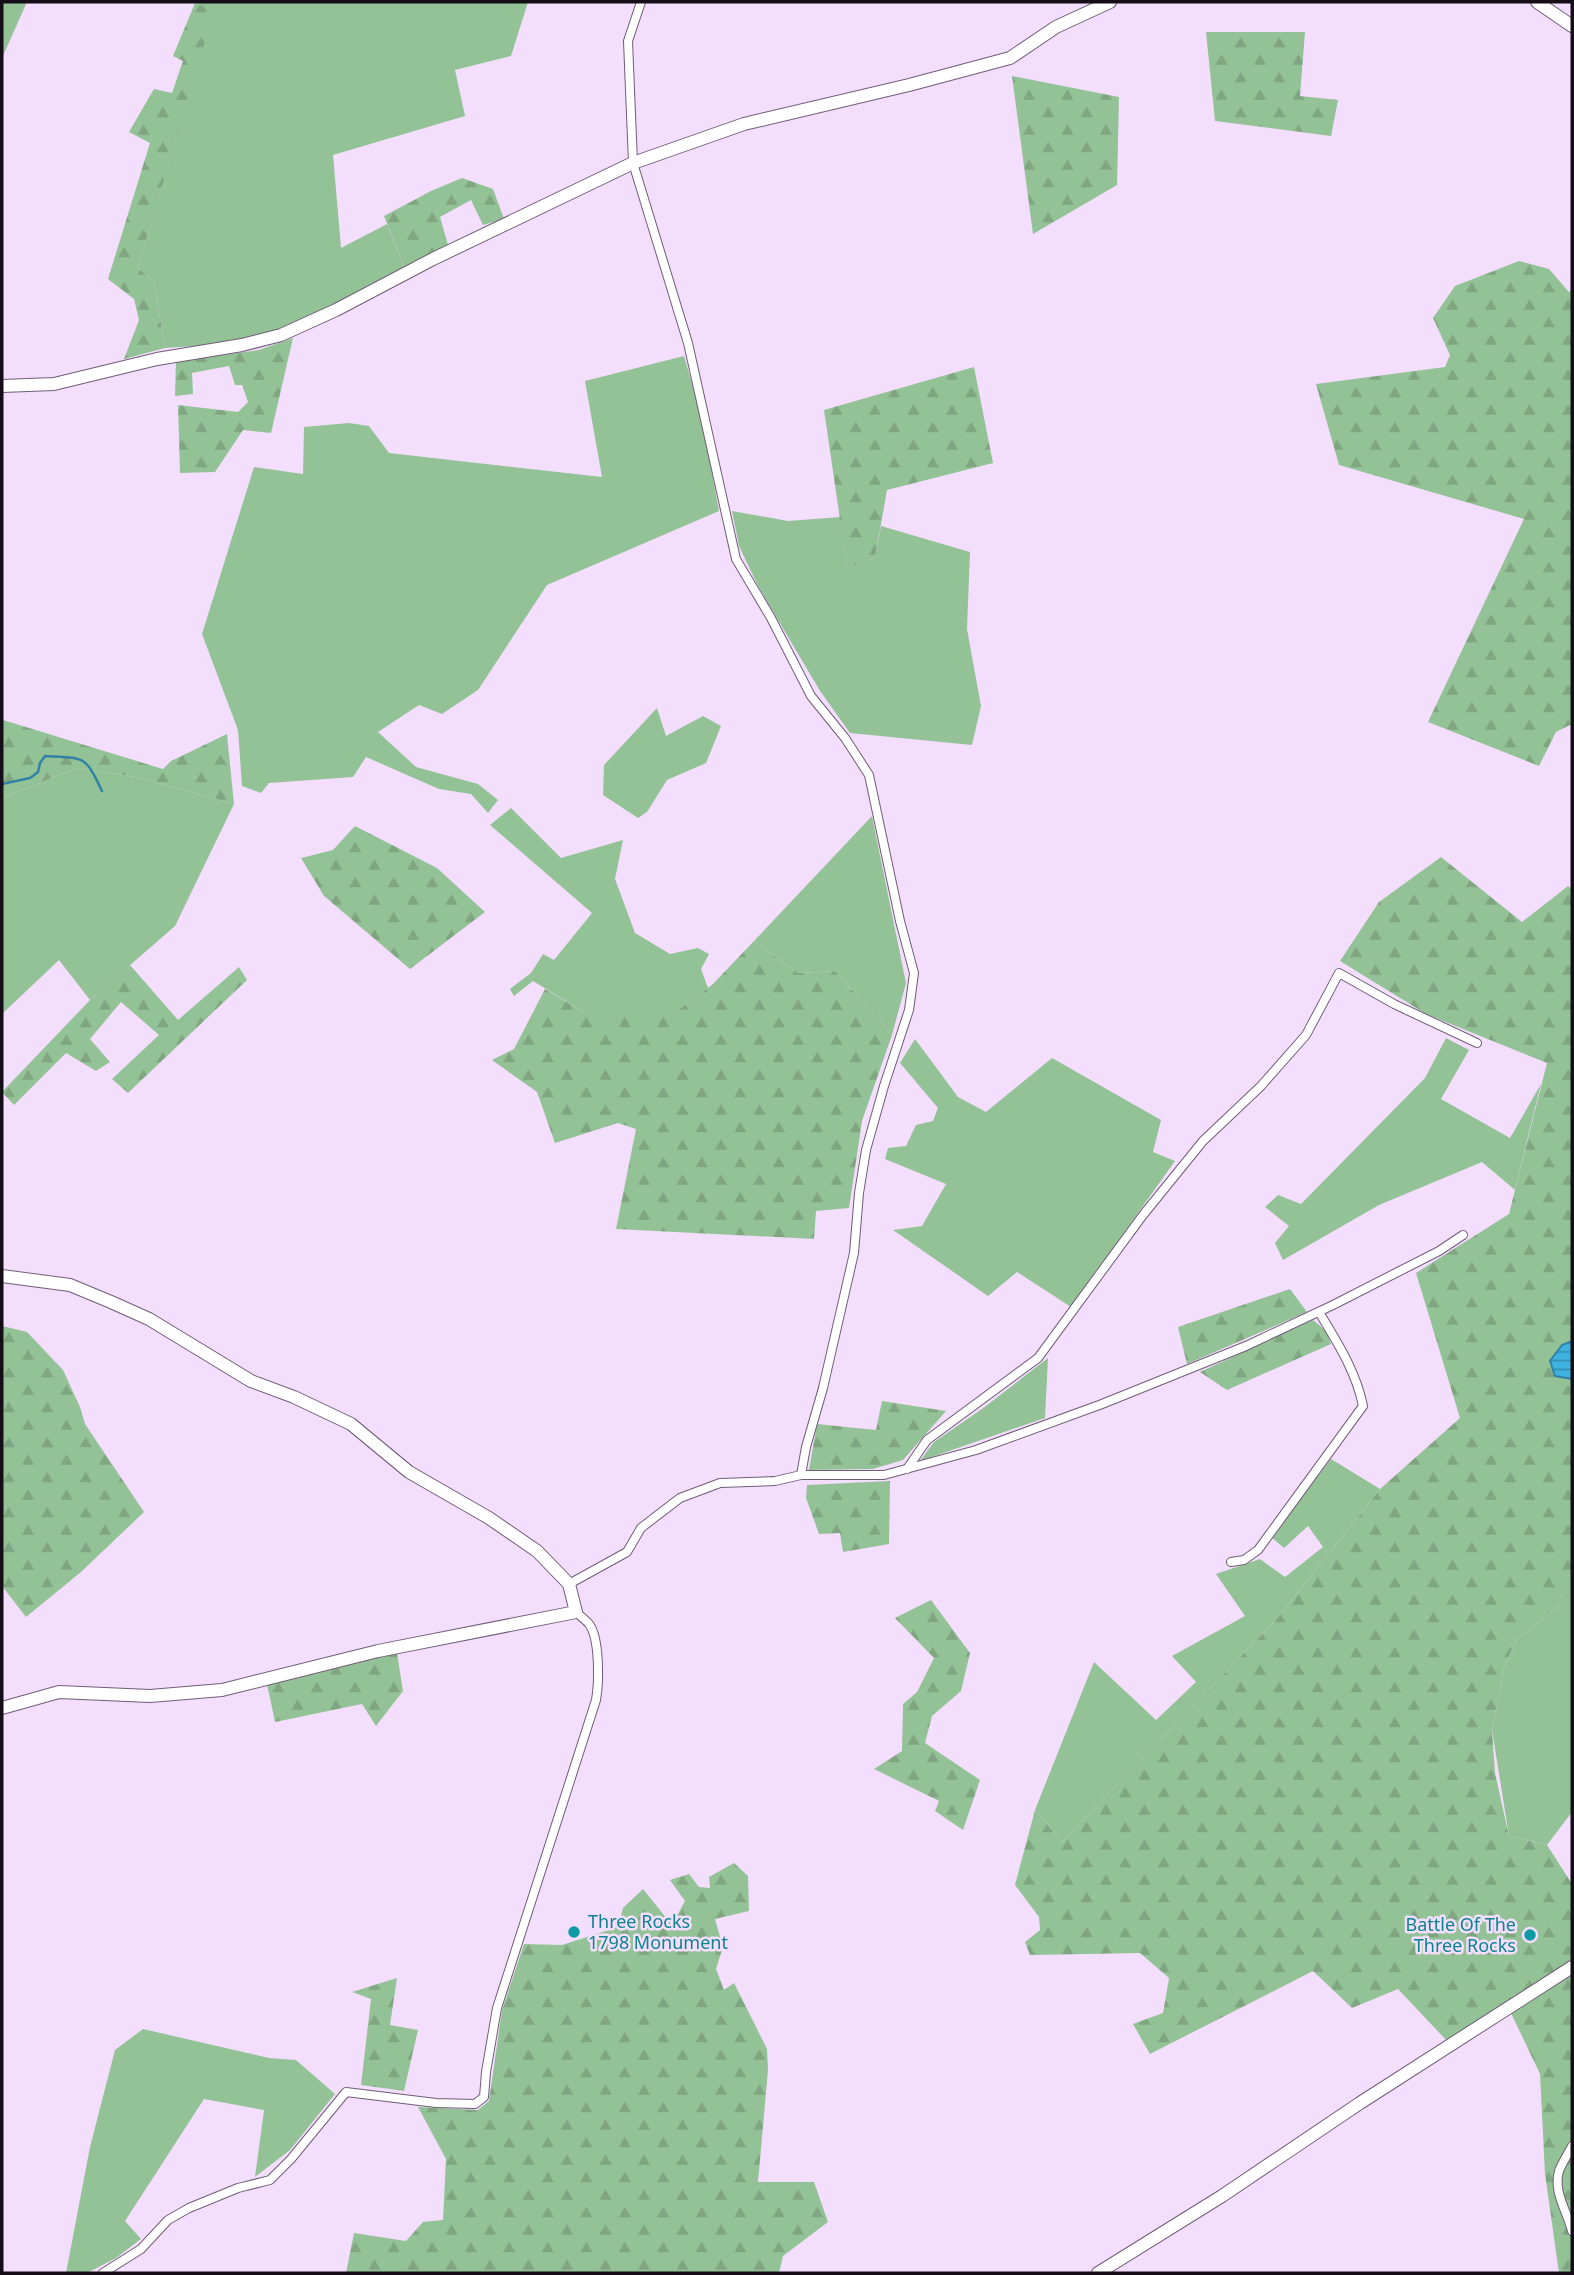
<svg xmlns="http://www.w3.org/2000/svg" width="1574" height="2275" font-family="'Noto Sans',sans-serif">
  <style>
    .green { fill: #94c297 }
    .forest { fill: url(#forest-firs) }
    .water { fill: url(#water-rules); stroke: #3282a5; stroke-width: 2 }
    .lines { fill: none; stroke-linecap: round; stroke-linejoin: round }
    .stream { stroke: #3282a5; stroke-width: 2.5 }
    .street-casing { stroke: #6f5d77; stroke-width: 10 }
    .secondary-casing { stroke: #6f5d77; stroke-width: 14 }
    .street { stroke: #fff; stroke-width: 8 }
    .secondary { stroke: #fff; stroke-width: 12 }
    .culture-dot { fill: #0f9aa8; stroke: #f4defd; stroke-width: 2.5 }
    .labels { text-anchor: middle; stroke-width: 5; stroke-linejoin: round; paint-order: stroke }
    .culture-label { font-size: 18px; fill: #0d838f; stroke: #f4defd; text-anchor: start }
  </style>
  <defs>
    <pattern id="forest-firs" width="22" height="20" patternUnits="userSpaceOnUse" patternTransform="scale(1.75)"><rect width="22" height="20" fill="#94c297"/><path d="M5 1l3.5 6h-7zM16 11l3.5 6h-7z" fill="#7fa681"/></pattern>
    <pattern id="water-rules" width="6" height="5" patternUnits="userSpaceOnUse" patternTransform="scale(1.75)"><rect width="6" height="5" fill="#3eb3e1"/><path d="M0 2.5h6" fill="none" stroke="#3390b5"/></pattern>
  </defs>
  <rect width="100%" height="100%" fill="#f4defd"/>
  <path class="green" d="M2 2H27L2 58Z
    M193 2H528L511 56 455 70 465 116 333 155 341 248 387 224 405 269 333 306 264 335 209 345 165 348 154 281 138 268 213 12Z
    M684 356 702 418 719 511 547 585 478 690 442 714 419 705 378 732 416 767 478 784 498 800 488 813 471 794 439 789 366 757 353 777 269 783 261 793 242 786 238 730 202 634 254 467 303 474 304 427 349 423 369 426 389 453 602 477 585 381Z
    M732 511 788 521 840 517 847 566 875 558 881 526 970 552 967 629 981 706 972 745 850 733 820 691 758 586 739 546Z
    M657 708 666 736 703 716 721 726 706 763 667 780 647 812 638 818 603 795 604 765Z
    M77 768 136 777 234 804 175 926 90 1000 59 960 2 1014V798Z
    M511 808 561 858 623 840 615 879 635 933 670 954 698 948 709 954 701 969 708 988 673 1014H587L533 981 514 996 510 989 531 973 543 954 554 960 592 913 490 825Z
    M872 816 906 983 892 1035 835 971 798 973 754 941Z
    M1446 1038 1469 1050 1441 1099 1510 1138 1541 1084 1515 1190 1482 1162 1379 1205 1283 1260 1275 1243 1289 1226 1265 1207 1278 1195 1301 1204 1425 1078Z
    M915 1039 958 1097 986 1112 1052 1058 1161 1120 1153 1152 1175 1161 1071 1307 1017 1272 988 1296 893 1230 922 1226 946 1184 885 1159 888 1148 906 1146 916 1125 933 1121 938 1108 900 1063Z
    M1048 1358 1045 1418 920 1461 934 1442 982 1409Z
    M1331 1459 1380 1489 1275 1621 1062 1842 1035 1810 1094 1662 1156 1720 1196 1682 1172 1656 1245 1616 1216 1574 1260 1559 1285 1577 1323 1547 1308 1526 1284 1548 1271 1537Z
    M1572 1592V1812L1547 1845 1509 1836 1492 1730 1504 1668 1516 1640 1560 1605Z
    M143 2029 269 2058 296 2060 335 2094 290 2150 255 2177 264 2110 204 2099 125 2221 141 2239 116 2258 87 2273H66L90 2147 115 2050Z"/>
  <path class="forest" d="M195 3 214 11 138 268 154 281 165 348 124 359 139 320 134 299 108 279 150 143 129 132 154 89 172 93 183 61 173 56Z
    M1206 32H1305L1300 96 1338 100 1331 136 1215 121Z
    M1012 76 1119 97 1117 185 1033 234Z
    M462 178 493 189 504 219 483 225 471 200 440 217 448 245 405 269 384 216 431 191Z
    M1519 261 1549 269 1569 292 1572 289V724L1556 732 1539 766 1428 722 1524 519 1339 465 1316 384 1445 367 1450 355 1433 318 1455 286Z
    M293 338 271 433 243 430 215 472 180 473 178 405 238 412 248 402 242 385H235L229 366 192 373 193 394 175 396 176 361 259 350Z
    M974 367 993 463 887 490 875 558 847 567 824 410Z
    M3 720 163 769 171 761 227 734 234 804 136 777 77 768 2 798Z
    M355 826 437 868 485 912 410 969 324 896 301 858 333 850Z
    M1441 857 1522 922 1568 886 1572 889V1592L1560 1605 1516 1640 1504 1668 1492 1730 1495 1773 1509 1836 1547 1845 1572 1884V1960L1448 2042 1398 1989 1352 2008 1313 1971 1150 2054 1133 2024 1163 2013 1169 1978 1140 1953 1030 1955 1025 1942 1040 1930 1039 1917 1015 1885 1035 1810 1062 1842 1275 1621 1380 1489 1460 1418 1416 1273 1509 1214 1547 1063 1426 1014 1340 961 1379 902Z
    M754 941 798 973 835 971 892 1035 862 1121 849 1208 816 1211 814 1239 616 1229 636 1129 618 1123 555 1143 537 1092 492 1060 514 1049 545 989 587 1014H673L713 984Z
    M130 965 178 1020 239 967 247 980 128 1093 112 1079 159 1035 121 1002 90 1039 110 1062 96 1071 66 1053 14 1105 2 1092 90 1000Z
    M1290 1289 1307 1312 1187 1364 1178 1327Z
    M1313 1320 1326 1331 1331 1344 1227 1390 1200 1372Z
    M2 1326 27 1332 63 1370 80 1407 85 1424 144 1512 81 1572 26 1617 2 1586Z
    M882 1401 946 1411 903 1460 873 1469 809 1470 817 1424 876 1430Z
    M890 1481 889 1544 843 1552 840 1533 819 1534 806 1498 807 1485Z
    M931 1600 970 1653 961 1691 932 1716 925 1743 980 1780 963 1830 935 1811 939 1801 874 1769 902 1751 903 1704 917 1692 934 1658 895 1618Z
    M397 1653 403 1691 376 1726 362 1704 275 1722 267 1684Z
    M734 1863 748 1876 749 1911 715 1919 723 1947 716 1969 724 1990 734 1983 767 2049 768 2070 758 2182H814L828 2222 783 2256 779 2273H346L354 2233 406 2241 423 2222 443 2220 446 2159 418 2107 478 2110 489 2101 502 2010 524 1944 562 1945 618 1927 623 1908 643 1889 672 1925 685 1901 670 1880 689 1874 699 1887 710 1888 709 1877Z
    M1572 1975V2273H1559L1545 2174 1540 2074 1511 2013Z
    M397 1978 390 2025 418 2030 404 2091 361 2085 371 1999 352 1992Z"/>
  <path class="water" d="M1572 1341V1379L1555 1376 1550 1361 1562 1345Z"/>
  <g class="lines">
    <path class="stream" d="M2 784 30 778 38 772 40 763 45 756C85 758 85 755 102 791"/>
    <defs>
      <path id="street" d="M641 2 628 41 633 163 688 343 736 559 771 618 811 696 845 738 869 775 900 921 914 973 909 1010 884 1086 866 1150 859 1193 854 1253 823 1388 806 1447 801 1475
        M907 1469 927 1440 1038 1358 1143 1215 1203 1141 1261 1086 1306 1035 1339 973 1394 1004 1477 1043
        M1231 1562 1244 1560 1258 1550 1363 1406C1356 1371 1337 1342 1319 1312
        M569 1584 627 1552 641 1528 680 1498 720 1483 775 1481 801 1475H884L976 1450 1102 1404 1246 1346 1333 1305 1439 1251 1463 1235
        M1572 2146C1568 2154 1562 2163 1559 2171 1553 2192 1567 2211 1572 2231
        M103 2273 141 2249 168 2220 189 2208 238 2188 270 2180 291 2159 346 2092 436 2103 475 2104 484 2097 486 2072 497 2008 596 1700C599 1683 600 1638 589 1624 586 1620 580 1616 576 1612"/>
      <path id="secondary" d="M1537 2 1572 26
        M2 386 54 384 157 359 242 345 281 335 336 310 433 259 633 163 744 124 909 85 1010 58 1056 27 1110 2
        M2 1276 70 1285 111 1302 149 1319 251 1381 294 1397 351 1424 409 1472 489 1518 537 1551 569 1584 576 1612 378 1651 222 1690 150 1696 59 1692 2 1708
        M1098 2273 1222 2196 1360 2103 1572 1967"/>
    </defs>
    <use href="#street" class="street-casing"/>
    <use href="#secondary" class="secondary-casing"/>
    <use href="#street" class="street"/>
    <use href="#secondary" class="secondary"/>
  </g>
  <g class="culture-dot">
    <circle cx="574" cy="1932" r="7"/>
    <circle cx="1530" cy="1935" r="7"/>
  </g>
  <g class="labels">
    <g class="culture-label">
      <text x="588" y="1928">Three Rocks<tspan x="588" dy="21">1798 Monument</tspan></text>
      <text x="1516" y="1931" text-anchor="end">Battle Of The<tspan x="1516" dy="21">Three Rocks</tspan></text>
    </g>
  </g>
  <rect width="1574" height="2275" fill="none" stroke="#150e18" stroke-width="7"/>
</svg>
